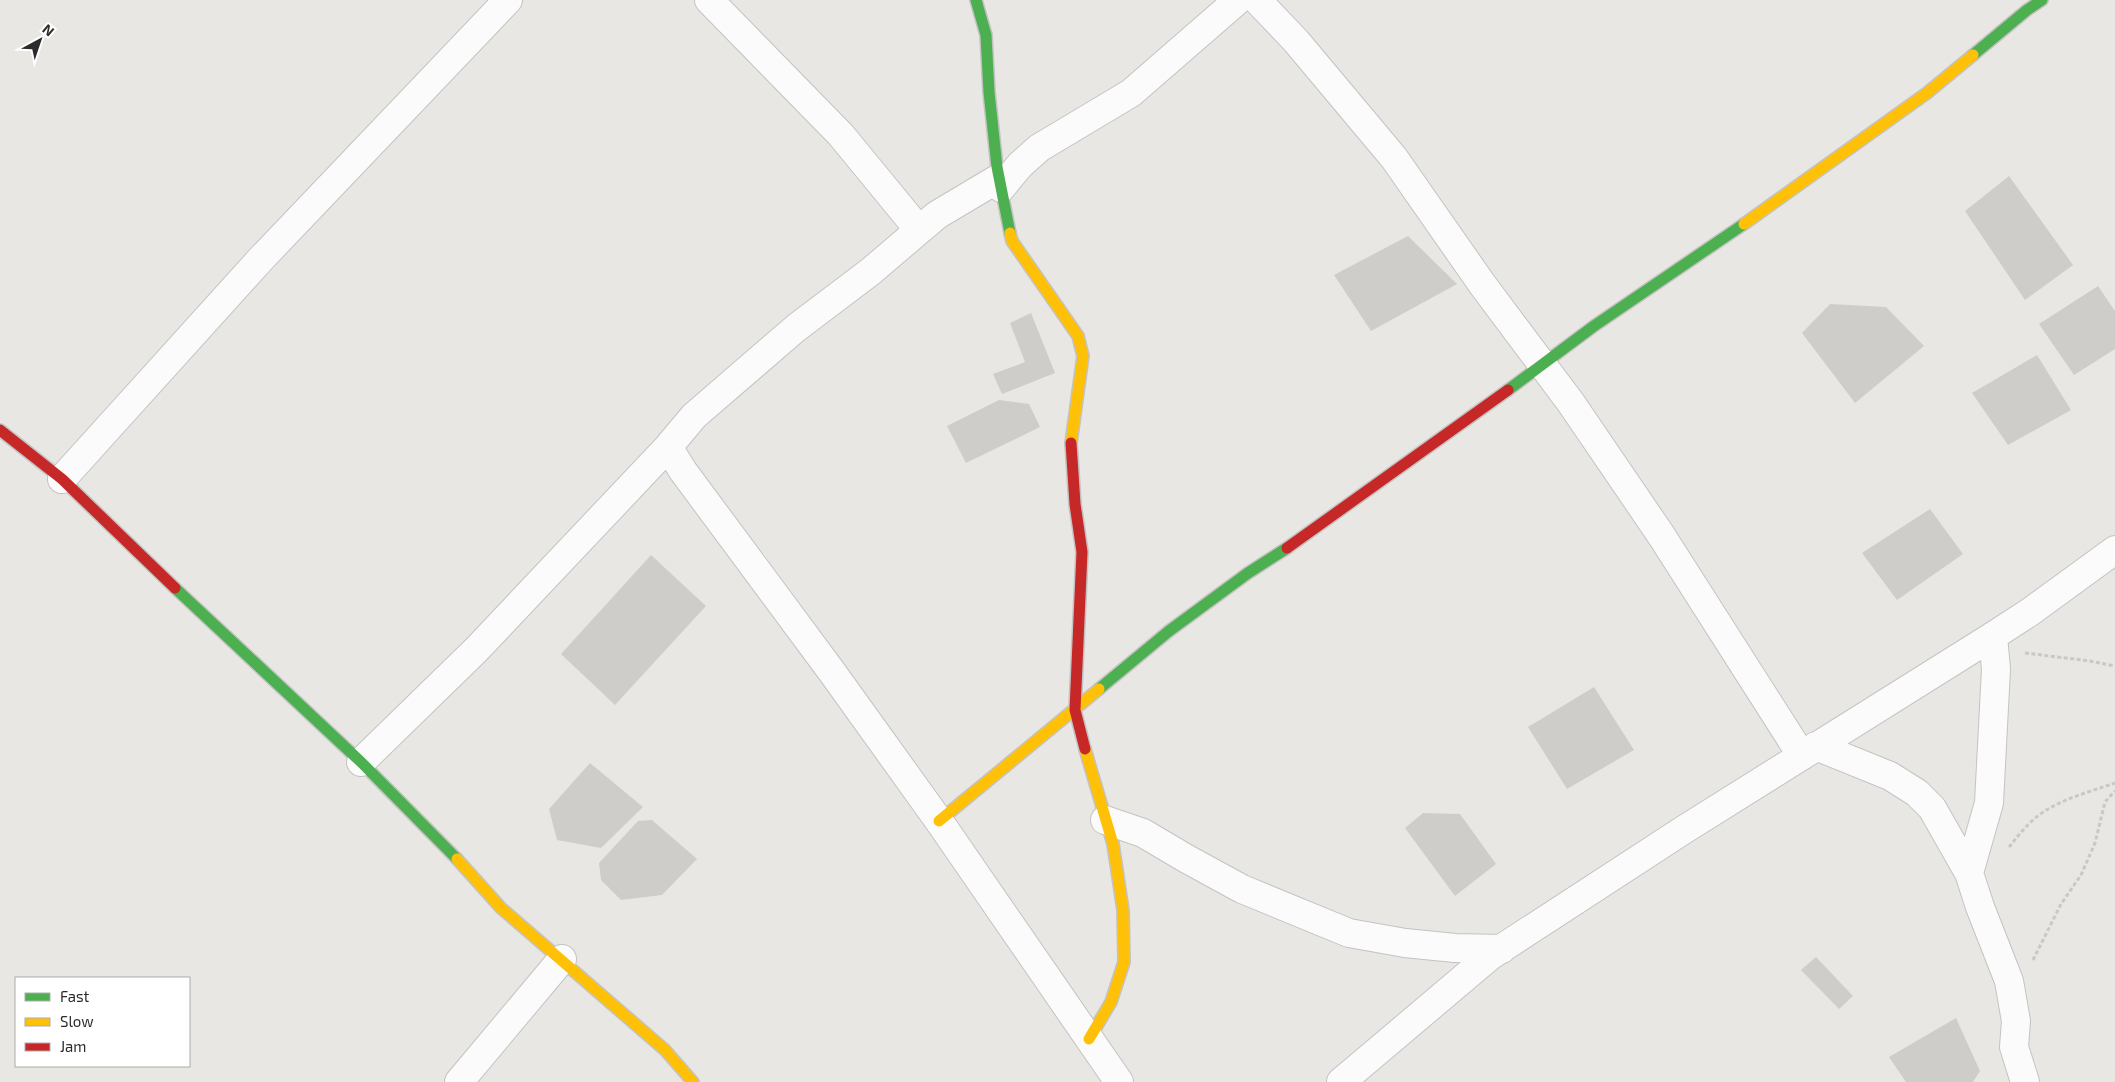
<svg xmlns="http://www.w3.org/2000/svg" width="2115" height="1082" font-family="'Exo 2',sans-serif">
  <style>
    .building { fill: #cecdc9 }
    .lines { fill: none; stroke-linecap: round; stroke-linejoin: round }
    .street-casing { stroke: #c4c3c3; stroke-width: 30 }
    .fast-casing { stroke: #c4c3c3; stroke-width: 14 }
    .slow-casing { stroke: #c4c3c3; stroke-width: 14 }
    .jam-casing { stroke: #c4c3c3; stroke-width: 14 }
    .path { stroke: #c8c8c7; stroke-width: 3; stroke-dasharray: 4 2.5; stroke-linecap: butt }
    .street { stroke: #fcfbfb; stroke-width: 28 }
    .fast { stroke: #4caf50; stroke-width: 11 }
    .slow { stroke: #ffc107; stroke-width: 11 }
    .jam { stroke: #c62828; stroke-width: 11 }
  </style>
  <rect width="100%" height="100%" fill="#e9e7e3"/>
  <path class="building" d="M2009 176 2073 265 2025 300 1965 211Z
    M1408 236 1457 284 1371 331 1334 275Z
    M2098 286 2115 311V349L2074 375 2039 324Z
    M1830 304 1886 307 1924 346 1855 403 1802 333Z
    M1031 313 1055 373 1002 394 993 374 1025 362 1010 323Z
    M2037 355 2071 410 2008 445 1972 393Z
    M999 400 1029 404 1040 427 966 463 947 426Z
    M1930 509 1963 554 1897 600 1862 553Z
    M651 555 706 606 615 705 561 654Z
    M1594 687 1634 750 1567 789 1528 727Z
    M590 763 643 807 601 848 557 840 549 809Z
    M1423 813 1460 814 1496 864 1455 896 1405 828Z
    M652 820 697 859 662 895 621 900 601 880 599 863 638 821Z
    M1816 957 1853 996 1839 1009 1801 970Z
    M1956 1018 1980 1071 1973 1082H1906L1889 1057Z"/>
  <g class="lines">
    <defs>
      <path id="street" d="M709 0 841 135 919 230
        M1257 0 1296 41 1394 158 1482 284 1571 403 1661 535 1802 756
        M1001 188 1020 165 1039 148 1131 93 1238 0
        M668 447 683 471 832 672 939 821 1119 1082
        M62 479 259 261 508 0
        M1816 746 1890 776 1917 793 1932 808 1969 873 1980 907 2009 981 2016 1021 2014 1047 2025 1082
        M361 762 476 650 668 447 694 416 796 328 870 272 937 215 999 178
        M1105 820 1143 833 1187 859 1242 889 1349 933 1405 943 1455 948 1502 949
        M1969 873 1989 803 1996 669 1993 636
        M459 1082 562 959
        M1341 1082 1490 956 1685 829 1993 636 2030 612 2115 550"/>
      <path id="fast" d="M976 0 986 35 989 92 997 167 1010 233
        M1973 55 2027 10 2042 0
        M1508 390 1594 326 1744 224
        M175 588 361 762 457 859
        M1099 689 1169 631 1248 573 1287 548"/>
      <path id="slow" d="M1744 224 1927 93 1973 55
        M1010 233 1012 241 1078 336 1083 356 1071 443
        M1085 749 1113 844 1123 910 1124 962 1111 1002 1089 1039
        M939 821 1099 689
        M457 859 501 908 665 1050 693 1082"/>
      <path id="jam" d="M0 430 62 479 175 588
        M1071 443 1075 504 1082 552 1075 710 1085 749
        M1287 548 1508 390"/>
    </defs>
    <use href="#street" class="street-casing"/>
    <use href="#fast" class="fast-casing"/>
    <use href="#slow" class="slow-casing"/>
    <use href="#jam" class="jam-casing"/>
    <path class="path" d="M2025 653 2090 661 2115 666
      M2009 847C2018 836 2027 824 2039 815 2061 799 2089 792 2115 783
      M2033 960 2061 904 2081 875 2095 843 2105 802 2115 791"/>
    <use href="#street" class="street"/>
    <use href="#fast" class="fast"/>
    <use href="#slow" class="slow"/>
    <use href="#jam" class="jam"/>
  </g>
  <rect x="15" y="977" width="175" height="90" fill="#ffffff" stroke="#ababab"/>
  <rect x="25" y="993" width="25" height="8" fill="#4caf50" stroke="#ababab"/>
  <text x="60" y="1002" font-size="15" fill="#2c2c2c">Fast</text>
  <rect x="25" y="1018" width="25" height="8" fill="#ffc107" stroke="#ababab"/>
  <text x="60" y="1027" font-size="15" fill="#2c2c2c">Slow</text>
  <rect x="25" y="1043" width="25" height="8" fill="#c62828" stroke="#ababab"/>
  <text x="60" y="1052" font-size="15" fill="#2c2c2c">Jam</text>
  <g transform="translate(40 40) rotate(40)" stroke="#ffffff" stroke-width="4" paint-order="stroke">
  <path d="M0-4L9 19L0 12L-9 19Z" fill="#2c2c2c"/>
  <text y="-8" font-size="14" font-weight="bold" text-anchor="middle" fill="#2c2c2c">N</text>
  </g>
</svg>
